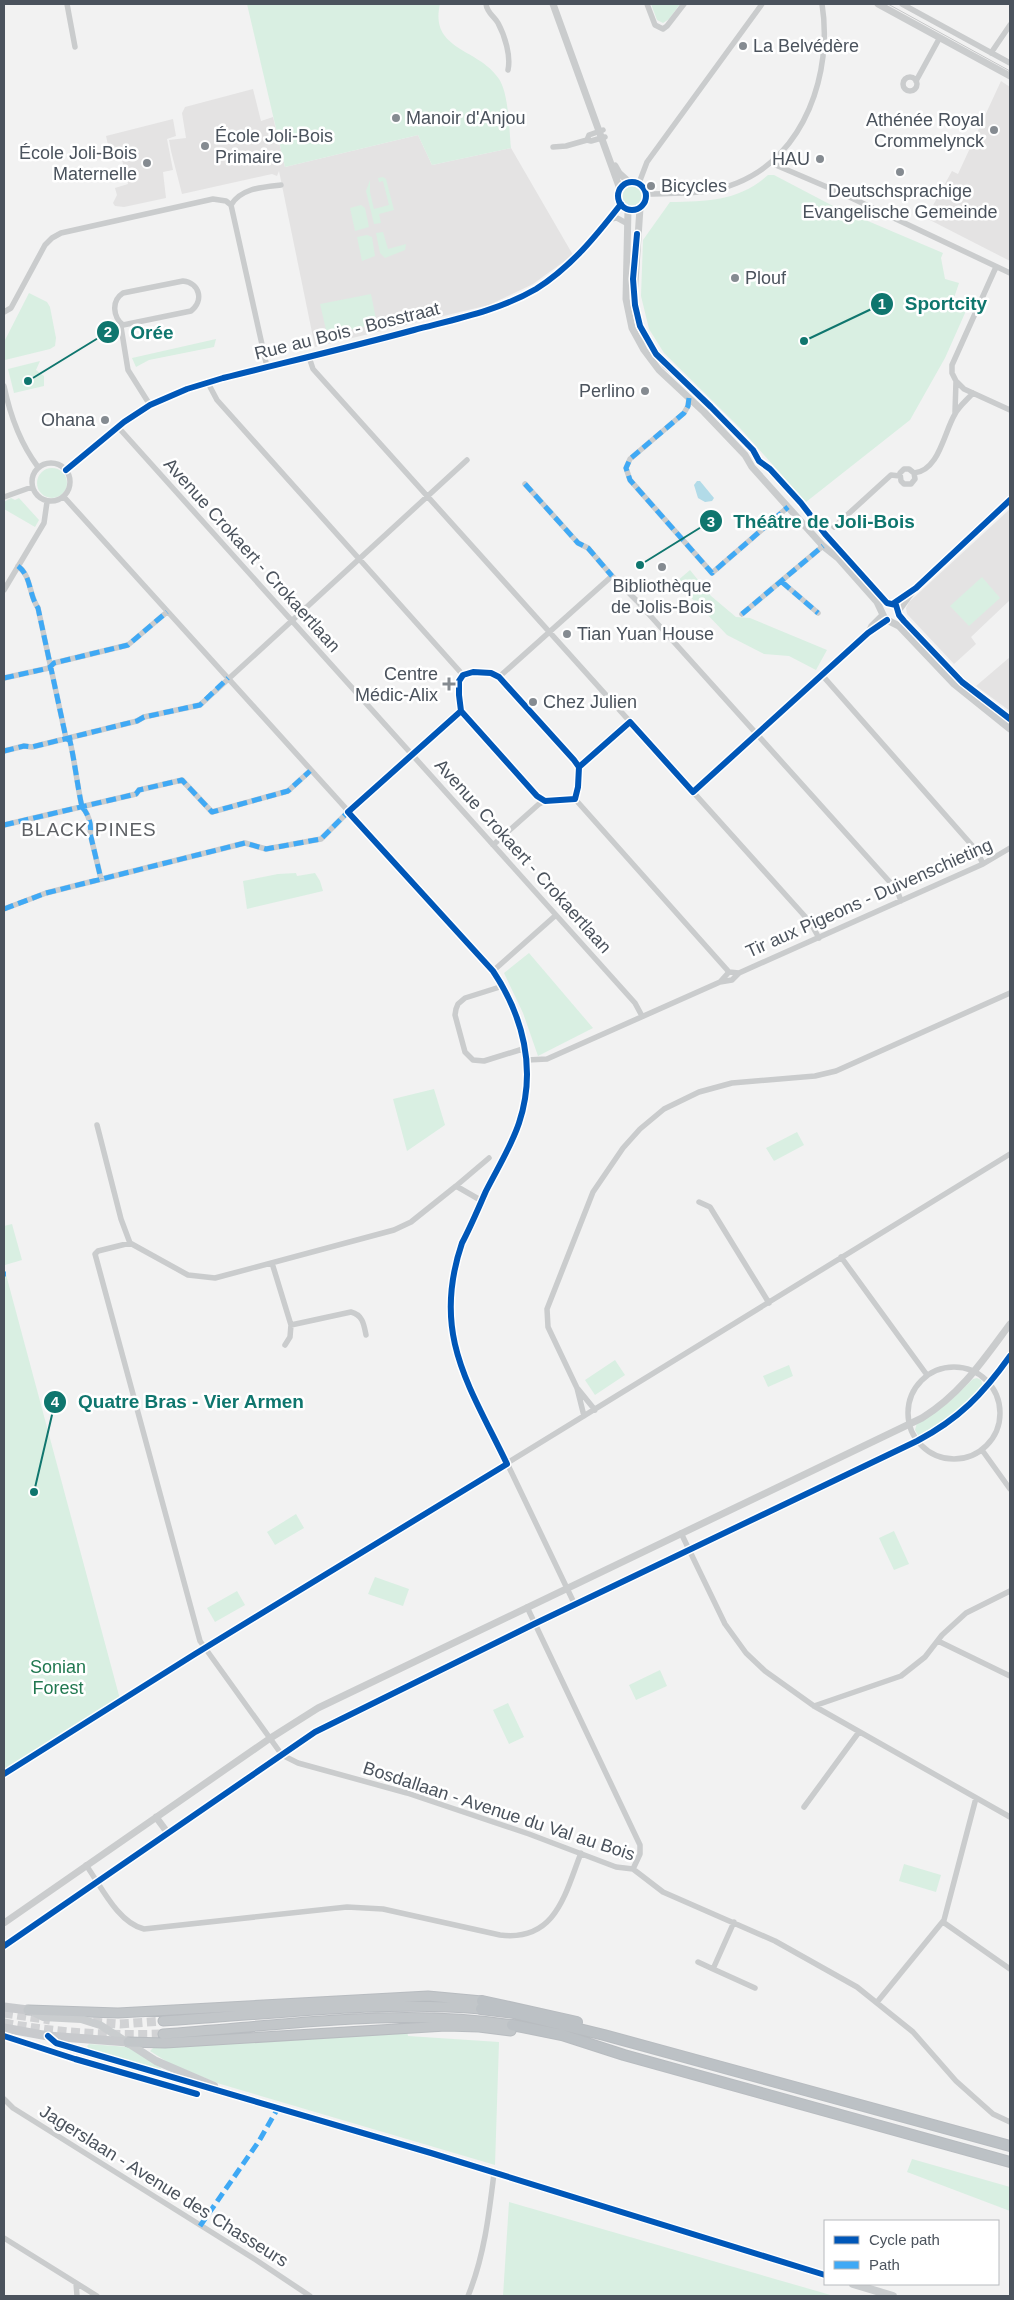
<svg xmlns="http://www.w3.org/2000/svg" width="1014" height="2300" font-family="Helvetica,sans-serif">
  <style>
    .education { fill: #e4e3e3 }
    .green { fill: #d9efe2 }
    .water { fill: #b2dbe8 }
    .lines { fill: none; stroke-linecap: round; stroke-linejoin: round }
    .trunk-tunnel { stroke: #d1d2d4; stroke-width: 9; stroke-dasharray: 9 4.5; stroke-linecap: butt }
    .trunk-casing { stroke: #b8bcc0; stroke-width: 11 }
    .motorway-casing { stroke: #b8bcc0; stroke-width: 12 }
    .minor { stroke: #cacccd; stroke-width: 5.5 }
    .tertiary { stroke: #cacccd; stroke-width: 7 }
    .secondary { stroke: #cacdcf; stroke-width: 8 }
    .primary { stroke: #c8cacd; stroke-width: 9 }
    .trunk { stroke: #c2c6c9; stroke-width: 9 }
    .motorway { stroke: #bcc1c5; stroke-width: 10 }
    .tram { stroke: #c6c7c8; stroke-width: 1 }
    .quiet { stroke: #3fa9f5; stroke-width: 5; stroke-dasharray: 10 5; stroke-linecap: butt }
    .cycleway-casing { stroke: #fff; stroke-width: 9 }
    .cycleway { stroke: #0057b8; stroke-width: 6 }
    .poi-dot { fill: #858b91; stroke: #fff; stroke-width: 2 }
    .labels { text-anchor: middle; stroke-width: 5; stroke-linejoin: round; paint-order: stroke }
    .poi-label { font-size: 18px; fill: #4b535d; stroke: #fff; text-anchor: start }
    .street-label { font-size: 18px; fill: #4b535d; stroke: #fff }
    .park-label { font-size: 18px; fill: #217850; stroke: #fff }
    .neighbourhood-label { font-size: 19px; letter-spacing: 1px; fill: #5e6165; stroke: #fff }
    .leader { fill: none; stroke: #0f766e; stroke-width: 2 }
    .callout-dot { fill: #0f766e; stroke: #fff; stroke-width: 2 }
    .mark-label { font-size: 15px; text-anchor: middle; font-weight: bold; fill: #fff }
    .callout-label { font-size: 19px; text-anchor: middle; font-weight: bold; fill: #0f766e; stroke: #fff; stroke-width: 5; stroke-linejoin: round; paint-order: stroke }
  </style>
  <rect width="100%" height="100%" fill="#f2f2f2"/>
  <path class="education" d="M1001 81 1010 87V261L926 218 952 171 958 174Z
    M253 89 261 121 273 117 285 167 418 135 432 165 511 148 573 255 533 284 489 305 315 347 279 171 277 176 272 174 182 194 171 151 169 140 186 138 182 113 185 107Z
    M173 119 176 136 167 139 173 170 163 172 166 198 124 207 115 206 113 203 117 195 115 188 128 184 120 152 110 154 106 136Z
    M1010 509V600L971 637 976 644 954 664 907 614 906 608 909 602Z
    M1010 657V711L976 686Z"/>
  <path class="green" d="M247 4H440C429 51 479 48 499 79 509 94 509 130 511 148L432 165 418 135 285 167Z
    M651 4H680L669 19 663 23 657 20Z
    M768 175H774L835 207 943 253 941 258 945 279 959 283 954 298 969 304 945 358 910 420 806 502 739 427 664 353 649 329 641 296 643 240 670 202C708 201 739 201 768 175Z
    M383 177 386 179 394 210 379 214 381 223 374 224 366 191 370 180V192L374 209 389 205 383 181 379 182 378 178Z
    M622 196a10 10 0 1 1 20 0a10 10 0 1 1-20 0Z
    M361 205 365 208 369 227 355 231 350 208Z
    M383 232 388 249 406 244 405 250 385 258 380 253 376 233Z
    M367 235 372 237 375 256 362 261 357 237Z
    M29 293 47 302 50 307 56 338 55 346 50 349 5 360 4 342Z
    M371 294 377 324 327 334 320 304Z
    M216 339 214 347 149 360 136 367 132 358Z
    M40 361 36 370 44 376V386L14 393 8 369Z
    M37 483a15 15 0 1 1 30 0a15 15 0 1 1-30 0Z
    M11 498 15 500 19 498 39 520 35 527 4 509V502Z
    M690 570 711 596 736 617 750 618 827 650 816 670 789 656 764 654 727 635 676 582Z
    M982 577 1000 598 969 626 950 606Z
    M296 873 297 876 315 873 320 881 323 891 247 909 243 881 278 874Z
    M529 953 593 1028 538 1056 523 1013 504 973Z
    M434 1089 445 1125 407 1151 393 1099Z
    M797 1132 804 1145 774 1161 766 1148Z
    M12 1224 22 1260 5 1265 4 1226Z
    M4 1267 121 1703 4 1776Z
    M615 1360 625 1375 595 1395 585 1380Z
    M789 1365 793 1376 768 1387 763 1376Z
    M977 1378 981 1380 983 1386 960 1411 922 1436 918 1435 915 1430 917 1423 948 1403 973 1379Z
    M296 1514 304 1528 275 1545 267 1532Z
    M894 1531 909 1564 894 1570 879 1538Z
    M375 1577 409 1589 403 1606 368 1594Z
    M237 1591 245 1605 215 1622 207 1608Z
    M660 1670 667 1686 636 1700 629 1685Z
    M508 1703 524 1737 509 1744 493 1710Z
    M904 1864 941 1875 936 1892 899 1881Z
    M407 2031 408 2036 499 2042 495 2165 217 2083 169 2063 150 2051 153 2048Z
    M89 2044 128 2047 161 2068 160 2070 88 2048 87 2046Z
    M912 2159 1010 2187V2211L907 2172Z
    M509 2202 834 2296H503Z"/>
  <path class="water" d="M697 481H700L714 498 712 501 705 502 698 498 694 485Z"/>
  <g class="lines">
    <path class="trunk-tunnel" d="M4 2013 50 2020
      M93 2022 120 2024 163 2021
      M4 2023C57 2033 109 2036 163 2034"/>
    <defs>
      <path id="trunk" d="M28 2010 118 2013 428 1996 482 2001
        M163 2021C268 2015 376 2000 481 2009
        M163 2034C278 2026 398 2007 512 2025
        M128 2042 165 2043 446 2026 479 2027 511 2031"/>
      <path id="motorway" d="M482 2001 577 2022
        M481 2009 514 2013 604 2035 1010 2146
        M512 2025 562 2035 624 2055 1010 2162"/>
    </defs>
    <use href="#trunk" class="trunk-casing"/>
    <use href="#motorway" class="motorway-casing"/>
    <path class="minor" d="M67 4 75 47
      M486 4C487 13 494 16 498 23 505 36 511 56 508 70
      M647 4 655 25 663 29 667 26 684 4
      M902 4 1010 63
      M991 53 1010 25
      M903 84a7 7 0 1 1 14 0a7 7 0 1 1-14 0Z
      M916 81 939 39
      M603 130 589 135 587 140 591 141 605 137
      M553 147 566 146 587 140
      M771 163 841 193 1010 273
      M639 183 647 162 762 4
      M646 194C676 193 709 195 737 183 805 156 833 72 822 4
      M231 205 267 367
      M231 205C241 188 263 187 281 185
      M610 219 617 218 628 224
      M4 312 11 308 45 245 52 238 61 233 213 199 226 201 231 205
      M123 325C113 317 111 301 123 293L183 281C200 283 204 301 191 311L123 325 121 327 128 370 150 405
      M309 357 313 369 810 922 819 938
      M956 381 964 389 1010 410
      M208 383 217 400 463 675
      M4 386C10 415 20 443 38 467
      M689 398 688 406 684 413 630 459 626 468 630 480 712 573 788 507
      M955 412 956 381 952 373V365L996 267
      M118 427 635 1003 642 1016
      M32 482a19 19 0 1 1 38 0a19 19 0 1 1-38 0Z
      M66 470 124 422 150 405 187 389 223 378C287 362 351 347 414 330 456 319 498 311 536 289 571 267 596 236 621 204
      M914 473 915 479 911 484H904L901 481 900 473 904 469H909L914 473C939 471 944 432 955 414 959 406 967 400 973 393
      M525 484 578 543 588 548 612 576 637 601 897 890 901 901
      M4 497 32 487
      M64 497 493 971C523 1016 537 1069 519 1123 511 1147 497 1169 486 1191 478 1209 471 1226 462 1243 447 1285 447 1325 461 1367L575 1605
      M834 527 891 475 900 476
      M18 566C32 577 28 593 38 608L66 738 70 741C75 763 77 784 82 807
      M782 582 818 613
      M4 590 44 523 47 502
      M894 603 916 588 1010 500
      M899 611 912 593
      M742 614 823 546
      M868 633 871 626 882 615
      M473 672 491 673 499 677 574 760 579 767 578 787 575 799 545 801 537 796 461 711 459 695V681L463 675Z
      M822 675 977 851 983 864
      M499 677 612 576
      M4 678 49 668 54 663 128 645 167 612
      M4 751 24 746 32 747 137 721 144 717 200 705 467 460
      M579 767 630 722
      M693 792 868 633 887 620
      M575 799 729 972
      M82 807C88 813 92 825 90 833L101 879
      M4 825 136 794 139 790 182 780 212 812 288 791 310 771
      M493 845 539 804 545 801
      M4 909 46 893 245 843 266 849 321 839 348 812 461 711
      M493 971 556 915
      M720 982 729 972 739 973
      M503 986 465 998 458 1004 456 1009 455 1015 465 1052 473 1060 484 1061 526 1048
      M527 1060 547 1059 720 982 732 980 739 973 983 864 1010 848
      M97 1125 121 1219 130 1243
      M456 1186 489 1158
      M482 1201 456 1186 411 1222 394 1230 215 1278 188 1275 130 1243 98 1251 95 1254 200 1641 282 1755 298 1763 407 1793 529 1834 616 1867 633 1869 663 1892 775 1941 857 1987 913 2032 956 2081 993 2114 1010 2122
      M699 1202 710 1207 769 1303
      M841 1257 927 1375
      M272 1263 291 1325 351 1312C363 1315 364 1325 366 1335
      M285 1345 290 1337 291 1325
      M908 1413a46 46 0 1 1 92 0a46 46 0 1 1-92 0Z
      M578 1389 595 1410
      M584 1416 577 1388 548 1327 547 1309 593 1192 623 1148 640 1129 664 1109 699 1092 732 1083 815 1076 836 1071 1010 993
      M982 1450 1010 1489
      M681 1533 725 1624 746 1653 765 1671 814 1706 1010 1817
      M527 1607 640 1845V1854L633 1869
      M938 1641 1010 1676
      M206 1648 1010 1154
      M814 1706 901 1676 925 1657 942 1635 966 1613 1010 1591
      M804 1807 859 1732
      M86 1865C101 1886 118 1923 144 1929L347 1907 383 1909 500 1935C556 1942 565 1894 581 1853
      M943 1922 1010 1969
      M698 1962 713 1969 734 1922
      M713 1969 755 1988
      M878 2001 944 1920 976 1798
      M4 2099 13 2108 256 2260 310 2296
      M4 2238 97 2296
      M76 2283 77 2296
      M468 2296C484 2257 489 2215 494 2173"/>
    <path class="tertiary" d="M553 4 620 189
      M878 4 1010 76
      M615 166 619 173 629 182
      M618 196a14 14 0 1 1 28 0a14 14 0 1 1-28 0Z
      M640 208 634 297 640 326 647 341 665 365 685 381 753 450 759 461 770 469 801 503 825 534 887 603 896 605 899 615 904 621 962 682 1010 719
      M628 209 626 299 632 328 644 350 659 370 704 412 745 455 752 467 823 546 838 558 877 602 885 619 899 626 954 684 1010 729
      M156 1817 167 1832
      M4 1923 269 1739 318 1708 922 1418C961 1394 984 1359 1010 1324
      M4 1946 315 1732 534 1624 917 1441C959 1419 983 1394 1010 1356"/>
    <path class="secondary" d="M31 2011 43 2017 81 2019 100 2025 156 2061 214 2086
      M48 2036 56 2043 431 2153 825 2275
      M853 2284 893 2296"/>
    <path class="primary" d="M4 2007 28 2010
      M4 2028 48 2036 128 2042"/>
    <use href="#trunk" class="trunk"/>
    <use href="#motorway" class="motorway"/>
    <path class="tram" d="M888 4 1010 71"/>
    <path class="quiet" d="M689 398 688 406 684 413 630 459 626 468 630 480 712 573 788 507
      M525 484 578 543 588 548 612 576
      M18 566C32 577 28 593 38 608L66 738 70 741C75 763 77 784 82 807
      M782 582 818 613
      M742 614 823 546
      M4 678 49 668 54 663 128 645 167 612
      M4 751 24 746 32 747 137 721 144 717 200 705 228 678
      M82 807C88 813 92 825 90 833L101 879
      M4 825 136 794 139 790 182 780 212 812 288 791 310 771
      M4 909 46 893 245 843 266 849 321 839 348 812
      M4 1274H6
      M200 2226 259 2141 278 2108"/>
    <defs>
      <path id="cycleway" d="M618 196a14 14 0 1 1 28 0a14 14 0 1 1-28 0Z
        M637 234 633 279 635 305 640 326 656 354 711 407 753 450 759 461 770 469 801 503 825 534 887 603 896 605 899 615 904 621 962 682 1010 719
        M66 470 124 422 150 405 187 389 223 378C287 362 351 347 414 330 456 319 498 311 536 289 571 267 596 236 621 204
        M894 603 916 588 1010 500
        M473 672 491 673 499 677 574 760 579 767 578 787 575 799 545 801 537 796 461 711 459 695V681L463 675Z
        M579 767 630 722 693 792 868 633 887 620
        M4 1774 195 1654 507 1464C469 1385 431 1334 462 1243 471 1226 478 1209 486 1191 497 1169 511 1147 519 1123 537 1069 523 1016 493 971L348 812 461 711
        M4 1946 315 1732 534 1624 917 1441C959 1419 983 1394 1010 1356
        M4 2036 75 2059 197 2094
        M48 2036 56 2043 431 2153 825 2275"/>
    </defs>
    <use href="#cycleway" class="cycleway-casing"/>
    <use href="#cycleway" class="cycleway"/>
  </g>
  <g class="poi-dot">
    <circle cx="743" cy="46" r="5"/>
    <circle cx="396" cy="118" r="5"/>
    <circle cx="994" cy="130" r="5"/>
    <circle cx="205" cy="146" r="5"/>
    <circle cx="820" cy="159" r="5"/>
    <circle cx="147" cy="163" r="5"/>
    <circle cx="900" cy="172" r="5"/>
    <circle cx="651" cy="186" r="5"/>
    <circle cx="735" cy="278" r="5"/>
    <circle cx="645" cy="391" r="5"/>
    <circle cx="105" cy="420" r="5"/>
    <circle cx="662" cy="567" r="5"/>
    <circle cx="567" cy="634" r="5"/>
    <path d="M446.5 676.5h5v5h5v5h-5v5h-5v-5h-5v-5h5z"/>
    <circle cx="533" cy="702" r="5"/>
  </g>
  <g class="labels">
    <g class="poi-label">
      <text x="753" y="52">La Belvédère</text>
      <text x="406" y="124">Manoir d'Anjou</text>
      <text x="984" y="126" text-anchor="end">Athénée Royal<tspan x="984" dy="21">Crommelynck</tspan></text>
      <text x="215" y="142">École Joli-Bois<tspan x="215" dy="21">Primaire</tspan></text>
      <text x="137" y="159" text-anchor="end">École Joli-Bois<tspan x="137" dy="21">Maternelle</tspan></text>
      <text x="810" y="165" text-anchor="end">HAU</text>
      <text x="661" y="192">Bicycles</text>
      <text x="900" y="197" text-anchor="middle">Deutschsprachige<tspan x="900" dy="21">Evangelische Gemeinde</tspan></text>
      <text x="745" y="284">Plouf</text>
      <text x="635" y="397" text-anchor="end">Perlino</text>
      <text x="95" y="426" text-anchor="end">Ohana</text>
      <text x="662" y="592" text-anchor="middle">Bibliothèque<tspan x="662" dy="21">de Jolis-Bois</tspan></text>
      <text x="577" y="640">Tian Yuan House</text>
      <text x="438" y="680" text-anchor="end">Centre<tspan x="438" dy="21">Médic-Alix</tspan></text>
      <text x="543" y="708">Chez Julien</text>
    </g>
    <g class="street-label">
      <text transform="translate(347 331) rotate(-14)" y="6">Rue au Bois - Bosstraat</text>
      <text transform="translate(252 555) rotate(48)" y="6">Avenue Crokaert - Crokaertlaan</text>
      <text transform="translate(523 856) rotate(48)" y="6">Avenue Crokaert - Crokaertlaan</text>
      <text transform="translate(869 898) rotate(-24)" y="6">Tir aux Pigeons - Duivenschieting</text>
      <text transform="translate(499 1811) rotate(18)" y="6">Bosdallaan - Avenue du Val au Bois</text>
      <text transform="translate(164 2186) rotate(32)" y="6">Jagerslaan - Avenue des Chasseurs</text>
    </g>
    <g class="park-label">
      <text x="58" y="1673">Sonian<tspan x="58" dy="21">Forest</tspan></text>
    </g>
    <g class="neighbourhood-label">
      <text x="89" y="836">BLACK PINES</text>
    </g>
  </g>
  <path class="leader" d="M804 341L882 304M28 381L108 332M640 565L711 521M34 1492L55 1402"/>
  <g class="callout-dot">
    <circle cx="804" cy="341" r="5"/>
    <circle cx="28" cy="381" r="5"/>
    <circle cx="640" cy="565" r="5"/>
    <circle cx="34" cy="1492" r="5"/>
    <circle cx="882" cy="304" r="12"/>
    <circle cx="108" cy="332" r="12"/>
    <circle cx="711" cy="521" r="12"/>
    <circle cx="55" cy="1402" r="12"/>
  </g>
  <g class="mark-label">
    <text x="882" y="309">1</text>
    <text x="108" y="337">2</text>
    <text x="711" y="527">3</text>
    <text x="55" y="1407">4</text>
  </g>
  <g class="callout-label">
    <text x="946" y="310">Sportcity</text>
    <text x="152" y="339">Orée</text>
    <text x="824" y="528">Théâtre de Joli-Bois</text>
    <text x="191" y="1408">Quatre Bras - Vier Armen</text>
  </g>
  <rect width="1014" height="2300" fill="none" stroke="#4b535d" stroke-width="10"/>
  <rect x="824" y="2220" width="175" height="65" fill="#ffffff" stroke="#b7babe"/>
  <rect x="834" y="2236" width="25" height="8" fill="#0057b8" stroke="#b7babe"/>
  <text x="869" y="2245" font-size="15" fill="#4b535d">Cycle path</text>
  <rect x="834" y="2261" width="25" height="8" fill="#3fa9f5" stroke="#b7babe"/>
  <text x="869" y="2270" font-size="15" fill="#4b535d">Path</text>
</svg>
